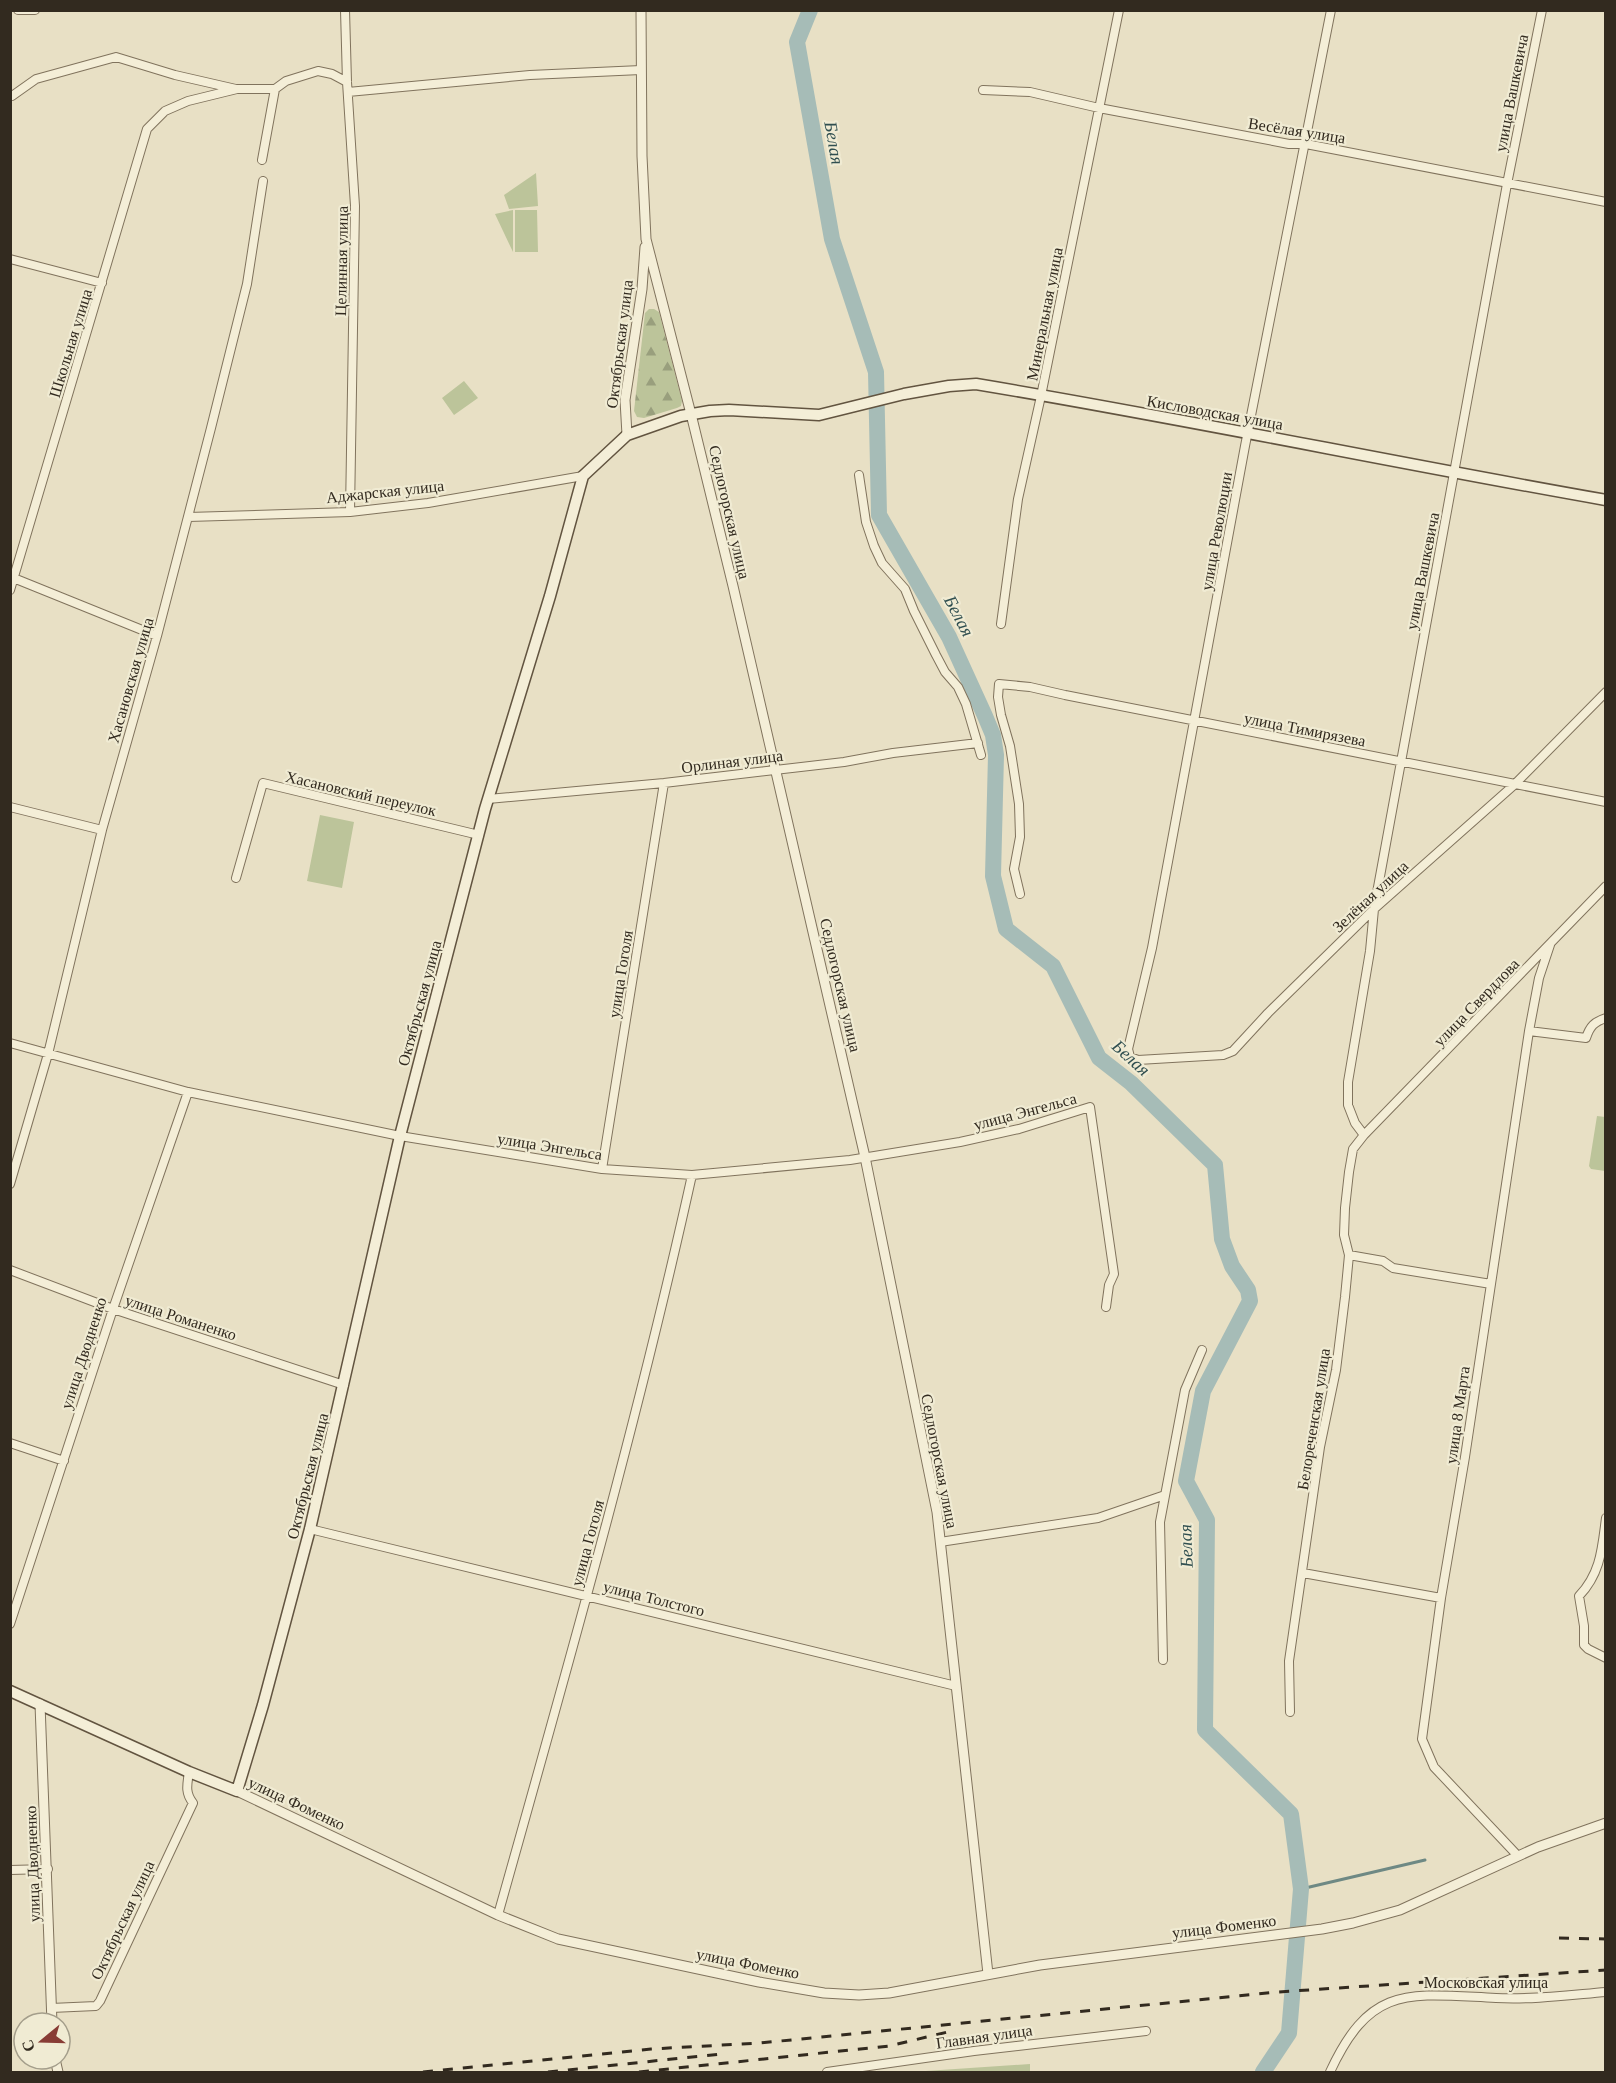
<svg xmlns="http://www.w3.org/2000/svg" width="1616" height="2083" font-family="'Times New Roman',serif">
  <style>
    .forest { fill: url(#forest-firs) }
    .park { fill: #bcc49a }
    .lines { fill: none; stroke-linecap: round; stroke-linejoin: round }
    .stream { stroke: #6e8984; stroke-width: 3 }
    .river { stroke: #a6bcb7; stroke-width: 16 }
    .minor-casing { stroke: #80735d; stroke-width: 10 }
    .tertiary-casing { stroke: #80735d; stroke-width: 11 }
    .secondary-casing { stroke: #625440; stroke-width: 13 }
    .minor { stroke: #f4eed7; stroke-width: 8 }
    .tertiary { stroke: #f4eed7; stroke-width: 9 }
    .secondary { stroke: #f4eed7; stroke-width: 10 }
    .rail { stroke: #322a1f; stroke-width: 3; stroke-dasharray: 10 10; stroke-linecap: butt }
    .labels { text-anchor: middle; stroke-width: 4.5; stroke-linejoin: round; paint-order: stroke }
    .street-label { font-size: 16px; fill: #322a1f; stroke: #f0ebd3 }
    .water-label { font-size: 18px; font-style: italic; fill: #304f50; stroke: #f0ebd3 }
  </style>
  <defs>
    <pattern id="forest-firs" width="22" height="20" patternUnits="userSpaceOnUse" patternTransform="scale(1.5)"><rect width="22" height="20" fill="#bcc49a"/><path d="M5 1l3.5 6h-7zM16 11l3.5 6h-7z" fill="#999f7d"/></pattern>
  </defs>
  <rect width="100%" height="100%" fill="#e8e0c5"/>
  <path class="forest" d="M649 309H654L659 312 682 401 681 406 677 408 644 418 637 417 634 411 645 313Z"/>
  <path class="park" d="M536 173 538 206 509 209 504 195Z
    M513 210V252L495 214Z
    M515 210H537L538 252H515Z
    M464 381 478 398 454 415 442 398Z
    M320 815 354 822 342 888 307 881Z
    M1597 1116 1605 1117V1171L1591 1169 1589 1166Z
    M1030 2064V2072H911Z"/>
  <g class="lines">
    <path class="stream" d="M1301 1889 1425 1860"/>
    <path class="river" d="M810 10 797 42 832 239 876 372 879 515 949 637 985 716 993 735 996 755 993 876 1006 929 1053 966 1099 1058 1131 1083 1215 1165 1222 1239 1232 1266 1248 1290 1250 1301 1203 1391 1186 1481 1207 1520 1205 1730 1291 1814 1301 1889 1289 2033 1263 2072"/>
    <defs>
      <path id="minor" d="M18 10H35
        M345 10 347 82 355 206 350 512
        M1331 10 1245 446 1152 948 1128 1049 1130 1057 1138 1060 1223 1055 1233 1051 1268 1013 1374 909 1514 785 1606 692
        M983 90 1030 92 1099 108 1289 144H1306L1606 202
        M348 92 530 75 641 70
        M12 96 36 79 116 57 175 75 236 89
        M262 160 275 89
        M10 259 102 283
        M859 475 866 522 874 546 882 563 905 589 914 611 936 655 945 672 958 687 966 704 981 755
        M188 517 350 512 428 503 583 476
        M11 577 157 636
        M10 590 147 129 165 111 188 101 237 89H275L286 81 318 71 332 74 347 82
        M1001 624 1018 499 1041 396 1119 10
        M488 799 664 783 844 762 893 753 978 743
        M10 807 102 830
        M236 878 263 783 479 835
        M1020 894 1014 869 1020 837 1019 804 1010 746 1001 715 998 697 999 684 1030 687 1065 695 1606 802
        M1529 1031 1586 1038C1590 1026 1594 1022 1606 1018
        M10 1043 188 1092 400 1136 602 1169 692 1175 850 1160 960 1142 1019 1129 1090 1107 1114 1274 1109 1285 1106 1307
        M1364 1135 1355 1123 1348 1105V1082L1370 951 1374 909 1507 184 1542 10
        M602 1169 664 783
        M10 1184 48 1054 102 830 157 636 211 428 247 284 263 181
        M1349 1255 1383 1261 1393 1268 1491 1284
        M10 1270 113 1309 344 1385
        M10 1443 64 1461
        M1606 1518C1602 1548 1601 1573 1579 1596L1584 1626V1645L1588 1649 1606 1658
        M310 1529 956 1686
        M940 1542 1098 1518 1165 1495
        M1303 1573 1441 1598
        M10 1624 113 1309 188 1092
        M1163 1660 1160 1522 1185 1390 1202 1350
        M1290 1712 1289 1661 1320 1447 1336 1370 1345 1297 1349 1255 1344 1235 1345 1208 1349 1172 1353 1149 1364 1135 1606 886
        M1518 1856 1434 1767 1422 1739 1441 1598 1465 1457 1529 1031 1539 978 1550 945
        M10 1870 48 1869
        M498 1915C567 1669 637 1424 692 1175
        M51 2008 96 2006 100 2001 193 1803C185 1793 187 1785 189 1772
        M827 2072 974 2051 1146 2031
        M1330 2072C1371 1983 1410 1994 1496 1998 1532 2000 1570 1995 1606 1992"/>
      <path id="tertiary" d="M641 10 642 156 646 239 691 414 733 586 865 1157 937 1512 988 1974
        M627 435 625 400 642 289 645 247
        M40 1704 52 2023
        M237 1791 498 1915 558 1939 759 1982 824 1993 859 1995 889 1993 1040 1965 1322 1929 1353 1923 1400 1910 1538 1847 1606 1823
        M55 2059 58 2072"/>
      <path id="secondary" d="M10 1691 189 1772 237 1791 263 1705 310 1529 400 1136 485 809 550 596 583 476 627 435 681 416 710 411 729 410 819 415 904 394 949 386 976 384C1187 419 1395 463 1606 500"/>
    </defs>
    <use href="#minor" class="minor-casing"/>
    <use href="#tertiary" class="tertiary-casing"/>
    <use href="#secondary" class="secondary-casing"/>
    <use href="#minor" class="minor"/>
    <use href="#tertiary" class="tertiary"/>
    <use href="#secondary" class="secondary"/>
    <path class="rail" d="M1559 1938 1606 1939
      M423 2072 651 2049 760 2043 1278 1992 1606 1970
      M548 2072 721 2054
      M639 2072 889 2046 952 2031"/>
  </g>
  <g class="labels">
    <g class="street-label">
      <text transform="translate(1511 93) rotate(-79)" y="6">улица Вашкевича</text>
      <text transform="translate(1297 130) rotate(9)" y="6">Весёлая улица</text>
      <text transform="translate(341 261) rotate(-89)" y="6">Целинная улица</text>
      <text transform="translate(1044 314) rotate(-79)" y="6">Минеральная улица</text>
      <text transform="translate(70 343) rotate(-73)" y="6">Школьная улица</text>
      <text transform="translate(619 344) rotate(-83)" y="6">Октябрьская улица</text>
      <text transform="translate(1215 412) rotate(10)" y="6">Кисловодская улица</text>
      <text transform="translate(385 491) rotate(-6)" y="6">Аджарская улица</text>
      <text transform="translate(730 512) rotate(77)" y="6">Седлогорская улица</text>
      <text transform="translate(1216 531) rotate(-80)" y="6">улица Революции</text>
      <text transform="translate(1422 571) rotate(-79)" y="6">улица Вашкевича</text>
      <text transform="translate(130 680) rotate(-74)" y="6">Хасановская улица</text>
      <text transform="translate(1305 729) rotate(11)" y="6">улица Тимирязева</text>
      <text transform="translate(732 761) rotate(-7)" y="6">Орлиная улица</text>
      <text transform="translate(361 793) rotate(13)" y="6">Хасановский переулок</text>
      <text transform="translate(1370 896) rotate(-43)" y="6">Зелёная улица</text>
      <text transform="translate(620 974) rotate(-81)" y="6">улица Гоголя</text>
      <text transform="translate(841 985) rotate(77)" y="6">Седлогорская улица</text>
      <text transform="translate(1476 1002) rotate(-46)" y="6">улица Свердлова</text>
      <text transform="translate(419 1003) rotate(-75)" y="6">Октябрьская улица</text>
      <text transform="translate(1025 1111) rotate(-15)" y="6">улица Энгельса</text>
      <text transform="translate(550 1146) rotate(9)" y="6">улица Энгельса</text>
      <text transform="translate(181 1317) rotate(18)" y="6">улица Романенко</text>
      <text transform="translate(83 1353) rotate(-72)" y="6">улица Дводненко</text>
      <text transform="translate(1457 1415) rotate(-82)" y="6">улица 8 Марта</text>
      <text transform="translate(1313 1419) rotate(-81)" y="6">Белореченская улица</text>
      <text transform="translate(940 1461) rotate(79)" y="6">Седлогорская улица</text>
      <text transform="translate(307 1476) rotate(-76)" y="6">Октябрьская улица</text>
      <text transform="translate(587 1543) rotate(-75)" y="6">улица Гоголя</text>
      <text transform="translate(654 1598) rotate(14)" y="6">улица Толстого</text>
      <text transform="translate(297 1803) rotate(25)" y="6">улица Фоменко</text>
      <text transform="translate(32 1864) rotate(-92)" y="6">улица Дводненко</text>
      <text transform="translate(122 1920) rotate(-65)" y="6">Октябрьская улица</text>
      <text transform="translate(1224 1926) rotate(-7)" y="6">улица Фоменко</text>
      <text transform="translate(748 1963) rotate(11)" y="6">улица Фоменко</text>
      <text x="1486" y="1988">Московская улица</text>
      <text transform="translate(984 2036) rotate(-8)" y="6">Главная улица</text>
    </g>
    <g class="water-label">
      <text transform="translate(834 143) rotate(80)" y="6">Белая</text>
      <text transform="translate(959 616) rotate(62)" y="6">Белая</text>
      <text transform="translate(1131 1058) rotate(42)" y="6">Белая</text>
      <text transform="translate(1186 1546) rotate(-92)" y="6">Белая</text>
    </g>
  </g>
  <rect width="1616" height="2083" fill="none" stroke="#322a1f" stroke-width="24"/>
  <g transform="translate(42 2041) rotate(251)"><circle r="28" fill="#f0ebd3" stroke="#a49e8b" stroke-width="1.5"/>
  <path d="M0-4.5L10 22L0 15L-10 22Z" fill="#883c35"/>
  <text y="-9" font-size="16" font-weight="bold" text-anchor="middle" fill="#322a1f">С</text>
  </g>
</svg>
